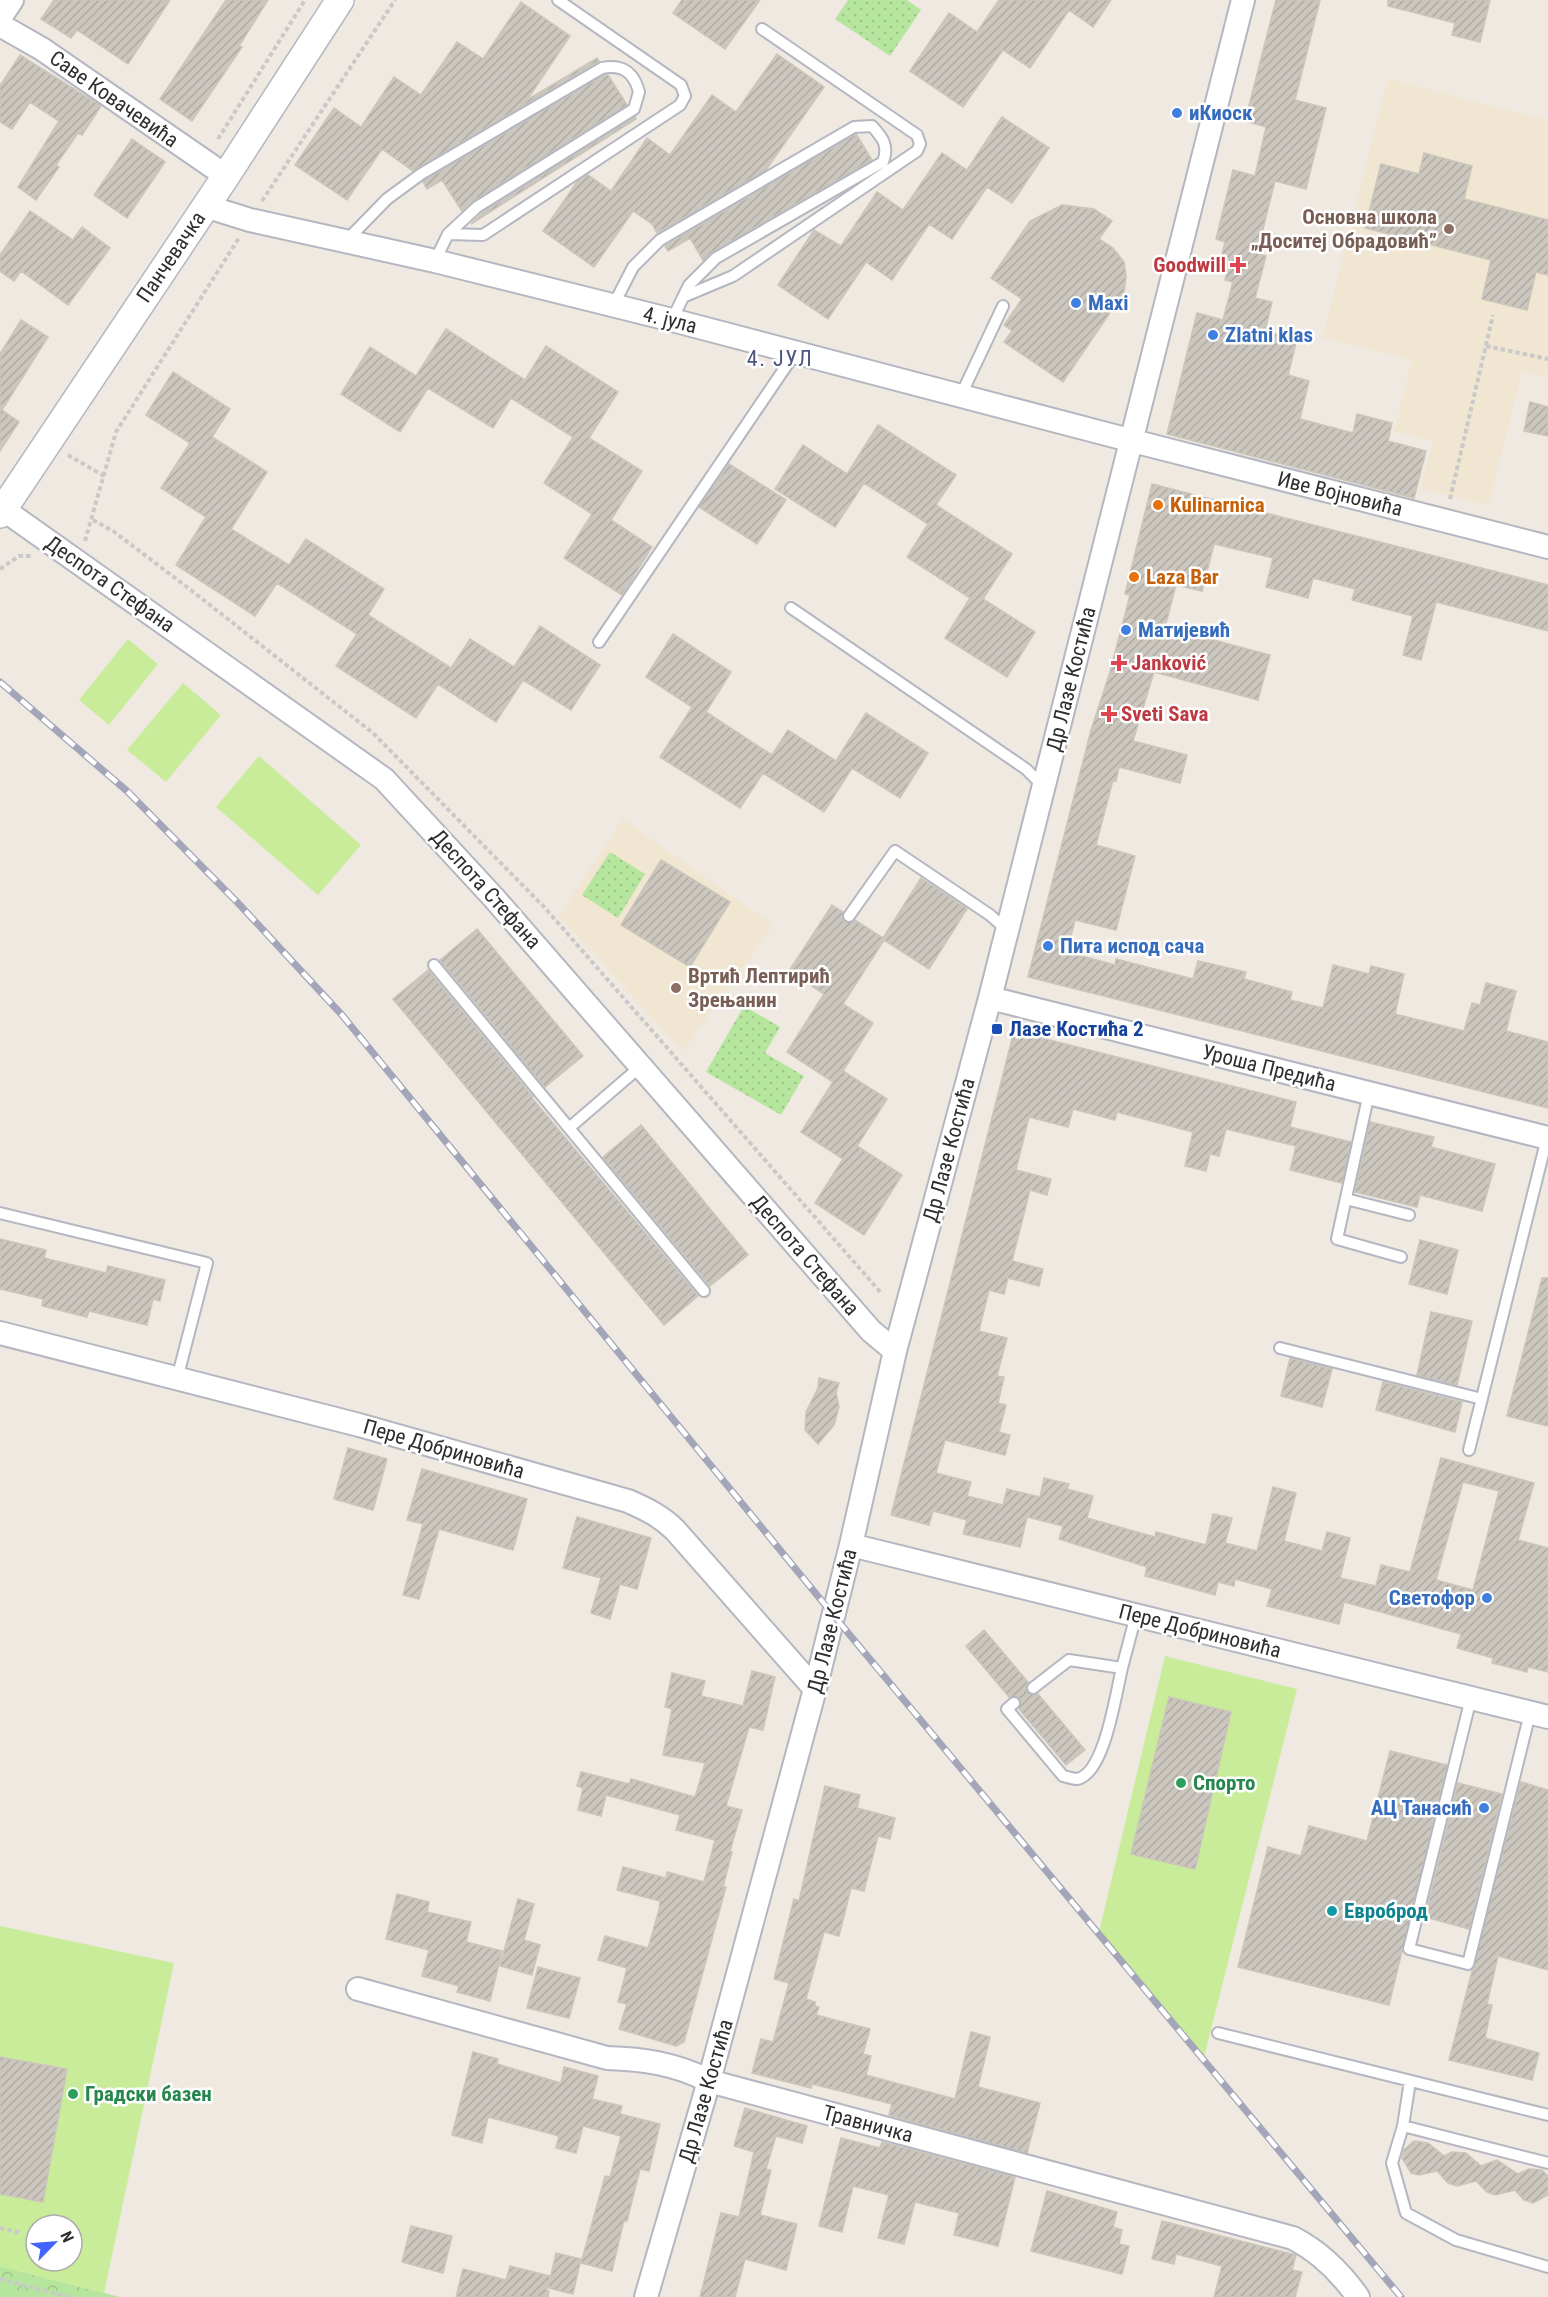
<svg xmlns="http://www.w3.org/2000/svg" width="1548" height="2297" font-family="'Roboto Condensed',sans-serif">
  <style>
    .education { fill: #f0e6d1 }
    .grass { fill: url(#grass-dots) }
    .forest { fill: url(#forest-crowns) }
    .pitch { fill: #c9ec9a; fill-rule: evenodd }
    .building { fill: url(#building-hatch); stroke: #cbc5ba; stroke-width: 1.5; fill-rule: evenodd }
    .lines { fill: none; stroke-linecap: round; stroke-linejoin: round }
    .service-casing { stroke: #b4b7c1; stroke-width: 14 }
    .minor-casing { stroke: #b4b7c1; stroke-width: 26 }
    .tertiary-casing { stroke: #b4b7c1; stroke-width: 30 }
    .path { stroke: #c9c9c9; stroke-width: 4; stroke-dasharray: 4.5 3; stroke-linecap: butt }
    .service { stroke: #fff; stroke-width: 10 }
    .minor { stroke: #fff; stroke-width: 22 }
    .tertiary { stroke: #fff; stroke-width: 27 }
    .rail-casing { stroke: #a3a6b8; stroke-width: 7 }
    .rail { stroke: #fff; stroke-width: 4.5; stroke-dasharray: 14; stroke-linecap: butt }
    .shop-dot { fill: #3f7fe0; stroke: #fff; stroke-width: 2 }
    .education-dot { fill: #8d6e63; stroke: #fff; stroke-width: 2 }
    .health-dot { fill: #e0444e; stroke: #fff; stroke-width: 2 }
    .food-dot { fill: #e8710a; stroke: #fff; stroke-width: 2 }
    .transit-dot { fill: #1a4fb4; stroke: #fff; stroke-width: 2 }
    .leisure-dot { fill: #2e9e5b; stroke: #fff; stroke-width: 2 }
    .culture-dot { fill: #0f9aa8; stroke: #fff; stroke-width: 2 }
    .labels { text-anchor: middle; stroke-width: 5; stroke-linejoin: round; paint-order: stroke }
    .street-label { font-size: 21px; fill: #2e2e2e; stroke: #fff }
    .shop-label { font-size: 21px; font-weight: bold; fill: #366cbe; stroke: #fff; text-anchor: start }
    .education-label { font-size: 21px; font-weight: bold; fill: #785e54; stroke: #fff; text-anchor: end }
    .health-label { font-size: 21px; font-weight: bold; fill: #be3a42; stroke: #fff; text-anchor: start }
    .food-label { font-size: 21px; font-weight: bold; fill: #c56008; stroke: #fff; text-anchor: start }
    .transit-label { font-size: 21px; font-weight: bold; fill: #164399; stroke: #fff; text-anchor: start }
    .leisure-label { font-size: 21px; font-weight: bold; fill: #27864d; stroke: #fff; text-anchor: start }
    .culture-label { font-size: 21px; font-weight: bold; fill: #0d838f; stroke: #fff; text-anchor: start }
    .neighbourhood-label { font-size: 22px; letter-spacing: 1.5px; fill: #4d5680; stroke: #fff }
  </style>
  <defs>
    <pattern id="grass-dots" width="8" height="8" patternUnits="userSpaceOnUse" patternTransform="scale(1.5)"><rect width="8" height="8" fill="#b6e59e"/><path d="M2 2h.1M6 6h.1" fill="none" stroke="#9dc588" stroke-width="1.8" stroke-linecap="round"/></pattern>
    <pattern id="forest-crowns" width="20" height="18" patternUnits="userSpaceOnUse" patternTransform="scale(1.5)"><rect width="20" height="18" fill="#b6e59e"/><path d="M2 6a3 3 0 1 1 6 0M12 15a3 3 0 1 1 6 0" fill="none" stroke="#9dc588"/></pattern>
    <pattern id="building-hatch" width="6" height="6" patternUnits="userSpaceOnUse" patternTransform="scale(1.5)"><rect width="6" height="6" fill="#cbc7bf"/><path d="M-1 1l2-2M0 6l6-6M5 7l2-2" fill="none" stroke="#afaba4"/></pattern>
  </defs>
  <rect width="100%" height="100%" fill="#efe9e1"/>
  <path class="education" d="M1388 79 1548 120V378L1522 372 1488 505 1421 488 1433 441 1394 432 1412 360 1323 338Z
    M623 819 773 925 683 1051 559 916Z"/>
  <path class="grass" d="M848 0H907L921 10 890 56 835 19Z
    M610 852 645 874 618 918 582 895Z
    M744 1006 780 1027 765 1053 804 1076 781 1115 706 1072Z"/>
  <path class="forest" d="M0 2266 104 2293 120 2297H0Z"/>
  <path class="pitch" d="M128 639 158 664 109 725 79 700Z
    M183 683 221 715 166 782 127 750Z
    M259 756 361 845 318 895 216 807Z
    M1165 1656 1297 1689 1203 2061 1099 1932Z
    M0 1926 174 1963 104 2293 0 2266ZM36 2225H72V2261H36Z"/>
  <path class="building" d="M54 0H170L128 64 77 30 71 38 41 19Z
    M226 0H268L239 46 242 47 192 121 160 99Z
    M682 0H760L725 49 673 13Z
    M999 0H1111L1093 27 1069 10 1030 68 1003 50 963 107 910 71 949 13 977 32Z
    M1276 0H1320L1295 100 1326 108 1306 189 1275 181 1257 253 1266 256 1255 298 1272 302 1265 331 1297 339 1288 375 1309 381 1300 419 1353 433 1357 414 1392 423 1388 441 1426 451 1414 498 1167 434 1197 313 1223 320 1233 282 1225 280 1228 266 1220 263 1225 242 1216 239 1233 170 1255 176 1266 127 1245 121Z
    M1388 0H1490L1480 42 1452 35 1455 23 1388 6Z
    M521 2 570 36 527 100 597 58 599 61 413 171 382 149 347 200 295 165 334 108 361 127 394 77 421 95 457 42 483 59Z
    M777 54 824 87 766 170 657 233 652 224 633 211 594 267 543 231 577 182 588 175 611 191 647 138 670 155 712 95 736 112Z
    M20 55 101 106 82 135 78 133 56 165 59 167 36 200 18 187 59 121 30 102 12 129 0 122V86Z
    M604 75H608L627 105 473 201 462 211 442 180 427 189 423 182 425 180Z
    M635 117 636 119 471 224 482 213Z
    M1002 117 1049 148 1012 203 987 187 952 239 929 224 892 280 866 262 828 319 778 285 814 230 841 246 877 192 903 210 942 153 967 170Z
    M856 134 872 160 712 252 703 260 690 238 668 251 665 246Z
    M132 139 165 162 127 218 94 195Z
    M1424 153 1472 166 1464 199 1548 220V275L1536 272 1527 310 1482 299 1491 260 1365 228 1381 164 1419 174Z
    M1062 205 1094 209 1112 221 1099 239 1113 248 1124 262 1126 276 1124 292 1063 382 1004 342 1012 331 1004 325 1022 299 991 278 1030 221Z
    M30 211 73 240 82 227 110 248 68 305 21 271 14 281 0 271V255Z
    M21 320 48 337 2 410 19 422 0 451V354Z
    M446 329 525 380 546 346 618 392 589 438 642 471 611 520 652 547 622 595 564 558 592 514 544 483 573 437 511 398 493 428 428 388 400 432 341 394 370 347 416 376Z
    M173 372 230 409 212 437 267 472 231 529 289 565 306 539 384 589 368 615 451 668 470 639 514 667 540 626 600 665 571 710 523 680 496 722 438 684 416 718 336 666 357 634 277 583 255 616 176 565 206 517 161 488 190 443 146 415Z
    M1530 402 1548 407V436L1524 431Z
    M878 425 956 475 936 505 1012 554 983 599 1035 632 1007 677 945 638 970 598 907 557 928 524 864 483 835 527 775 489 803 445 847 474Z
    M729 464 786 500 757 544 699 507Z
    M1152 484 1548 585V631L1436 602 1421 660 1403 655 1413 616 1352 600 1355 589 1313 578 1308 598 1266 587 1273 558 1214 544 1202 591 1176 585 1165 627 1270 655 1258 700 1154 672 1133 741 1187 755 1180 783 1119 767 1116 781 1113 780 1096 845 1135 856 1116 930 1075 920 1067 952 1115 965 1116 959 1193 979 1198 961 1246 972 1244 979 1292 992 1290 1000 1323 1008 1333 965 1369 974 1371 966 1404 974 1395 1014 1464 1031 1472 1003 1480 1005 1486 983 1516 991 1506 1031 1548 1042V1108L1028 977 1091 730 1110 672 1130 595 1125 594Z
    M673 634 731 672 706 712 772 755 788 730 836 761 866 713 928 753 900 798 852 768 824 812 763 773 740 808 660 757 692 707 646 677Z
    M661 860 730 902 690 967 621 925Z
    M921 878 967 909 929 969 884 940 843 1004 873 1023 843 1071 887 1099 857 1146 902 1175 864 1235 815 1203 843 1159 801 1132 833 1082 787 1052 824 994 789 971 832 905 843 912 842 919 845 922 855 920 883 938Z
    M477 929 583 1056 545 1087 440 960Z
    M428 970 533 1097 532 1098 698 1296 664 1325 393 999Z
    M1014 1031 1296 1102 1290 1127 1351 1142 1342 1183 1290 1170 1296 1146 1226 1129 1219 1156 1210 1154 1206 1171 1185 1166 1193 1132 1117 1112 1115 1120 1073 1109 1068 1127 1029 1117 1016 1170 1051 1179 1047 1195 1030 1190 1012 1261 1043 1269 1039 1286 1008 1278 1004 1294 989 1290 979 1331 1007 1338 997 1376 1004 1377 998 1403 1006 1405 999 1432 1010 1435 1005 1455 945 1440 936 1473 971 1482 967 1496 1003 1505 1007 1489 1040 1497 1044 1478 1069 1484 1067 1489 1093 1496 1087 1518 1155 1537 1156 1532 1206 1545 1213 1514 1232 1518 1225 1543 1257 1551 1273 1487 1296 1493 1284 1541 1322 1551 1327 1532 1350 1538 1340 1578 1376 1586 1381 1565 1410 1572 1441 1458 1534 1483 1518 1540 1548 1548V1672L1528 1667 1527 1672 1492 1663 1493 1658 1457 1648 1461 1634 1344 1602 1339 1624 1267 1606 1272 1589 1235 1579 1234 1586 1218 1582 1215 1595 1145 1576 1147 1567 1059 1539 1063 1526 1027 1517 1020 1547 963 1534 967 1520 933 1511 929 1525 891 1515ZM1463 1482 1499 1491 1473 1590 1436 1580Z
    M1370 1122 1434 1137 1431 1147 1495 1164 1482 1211 1420 1195 1417 1207 1355 1192Z
    M641 1125 748 1255 710 1286 603 1157Z
    M0 1239 46 1250 44 1258 106 1273 108 1266 165 1280 160 1301 153 1299 147 1325 89 1311 87 1317 42 1306 43 1299 0 1289Z
    M1420 1240 1458 1250 1447 1294 1409 1284Z
    M1542 1278H1548V1426L1507 1416Z
    M1431 1312 1472 1321 1457 1385 1417 1375Z
    M1290 1358 1332 1369 1322 1407 1281 1396Z
    M819 1378 839 1383 836 1392 839 1407 834 1425 818 1444 805 1430 806 1412 818 1388Z
    M1383 1382 1462 1402 1455 1432 1376 1410Z
    M348 1448 387 1459 373 1510 334 1499Z
    M422 1469 527 1499 513 1550 439 1529 419 1599 403 1595 423 1524 407 1520Z
    M577 1517 651 1538 637 1589 620 1584 610 1619 591 1613 601 1578 563 1568Z
    M984 1630 1028 1682 1026 1688 1028 1693 1038 1694 1085 1750 1066 1765 1019 1709 1020 1699 1016 1696 1009 1697 966 1646Z
    M752 1671 775 1677 763 1730 749 1727 726 1806 742 1810 730 1851 732 1852 723 1887H726L684 2042 676 2046 619 2029 627 2004 618 2002 627 1968 598 1960 605 1936 648 1948 659 1910 660 1901 617 1890 623 1867 666 1878 667 1872 704 1882 715 1840 676 1830 680 1815 606 1795 601 1816 578 1810 583 1788 577 1786 581 1772 629 1784 631 1779 695 1797 705 1763 663 1755 672 1709 665 1707 672 1673 705 1681 701 1696 743 1706Z
    M1169 1697 1231 1712 1195 1869 1131 1854Z
    M1390 1751 1447 1765 1389 2005 1238 1967 1268 1847 1301 1856 1309 1826 1367 1841Z
    M1521 1782 1548 1790V1970L1498 1956 1487 2004 1492 2005 1485 2038 1539 2053 1532 2080 1449 2060Z
    M1458 1783 1502 1794 1469 1929 1425 1917Z
    M825 1786 860 1795 857 1808 895 1818 890 1839 878 1836 864 1891 851 1888 839 1936 824 1932 806 1999 815 2002V2006L819 2007 816 2015 870 2029 863 2054 871 2056 866 2075 955 2099 971 2032 990 2037 978 2087 1040 2103 1027 2153 889 2115 892 2104 812 2084 811 2088 752 2073 761 2039 773 2042 789 1983 774 1979 794 1899 799 1901Z
    M397 1894 429 1902 427 1912 471 1922 466 1942 502 1951 490 2001 457 1992 459 1986 422 1976 429 1950 386 1939Z
    M518 1899 534 1904 524 1940 540 1945 532 1975 500 1966Z
    M538 1967 580 1978 569 2018 527 2008Z
    M473 2052 498 2059 497 2064 561 2083 564 2067 598 2076 592 2099 622 2106 620 2114 660 2124 649 2171 640 2169 627 2221 624 2220 612 2271 581 2263 605 2176 610 2177 621 2136 583 2126 576 2153 556 2148 559 2136 488 2117 482 2143 452 2135Z
    M0 2057 67 2069 43 2202 0 2194Z
    M745 2108 807 2126 802 2143 776 2136 766 2169 771 2170 760 2215 797 2224 790 2253 786 2270 745 2259 735 2297H700L721 2213 739 2217 754 2152 734 2146Z
    M841 2138 880 2148 882 2142 1015 2177 998 2246 954 2235 959 2213 915 2202 904 2244 878 2238 889 2195 853 2186 842 2232 819 2226Z
    M1414 2141 1428 2143 1444 2156 1452 2152 1466 2153 1481 2166 1497 2160 1518 2174 1529 2169 1542 2170 1548 2176V2195L1533 2203 1524 2200 1515 2190 1495 2195 1487 2192 1476 2181 1457 2186 1448 2183 1437 2171 1419 2175 1411 2173 1402 2158 1404 2150Z
    M1047 2191 1117 2212 1113 2227 1122 2230 1119 2244 1129 2246 1122 2274 1031 2251Z
    M1162 2221 1296 2255 1292 2270 1302 2272 1295 2297H1214L1222 2266 1176 2254 1174 2264 1152 2259Z
    M411 2226 452 2236 443 2273 402 2262Z
    M556 2253 581 2259 573 2294 548 2288Z
    M510 2266 550 2276 546 2290 549 2291 548 2297H456L463 2269 506 2280Z"/>
  <g class="lines">
    <defs>
      <path id="service" d="M448 234 483 235 680 105 685 96 681 85 558 0
        M347 240 387 199 421 174 602 68C622 64 634 72 639 92L634 109 477 207 448 234 435 261
        M683 297 733 276 917 151 920 144 917 135 762 29
        M613 306 633 267 660 240 854 127 872 126C883 138 889 146 883 162L716 258 689 285 672 320
        M961 395 1003 306
        M791 608 1026 769 1043 786
        M599 642 795 353
        M849 916 895 851 990 915 1007 930
        M434 965 704 1291
        M1369 1093 1337 1239 1401 1257
        M569 1128 641 1066
        M1346 1199 1409 1215
        M0 1213 207 1263 177 1379
        M1280 1348 1482 1399
        M1469 1450 1547 1138
        M1033 1688 1069 1660 1122 1668 1136 1615
        M1471 1698 1409 1949 1468 1964 1530 1713
        M1014 1703 1007 1709 1063 1776C1067 1777 1074 1779 1077 1779 1105 1774 1116 1692 1122 1668
        M1218 2033 1548 2115
        M1403 2126 1410 2081
        M1548 2163 1403 2126 1392 2163 1406 2213 1456 2240 1548 2267"/>
      <path id="minor" d="M0 18 12 0
        M0 25 42 49 226 176
        M205 206 250 220 435 261 672 320 1133 441 1548 547
        M0 507 384 779 494 898 871 1331 895 1351
        M990 998 1548 1138
        M0 1333 359 1425 628 1501C646 1509 661 1516 675 1530L815 1689
        M851 1545 1548 1717
        M358 1989 607 2058C643 2059 677 2064 709 2081L1293 2238C1320 2252 1341 2273 1358 2297
        M646 2297 709 2081 815 1689 851 1545 895 1351 990 998 1243 0"/>
      <path id="tertiary" d="M0 514 226 176 340 0"/>
    </defs>
    <use href="#service" class="service-casing"/>
    <use href="#minor" class="minor-casing"/>
    <use href="#tertiary" class="tertiary-casing"/>
    <path class="path" d="M218 139 305 0
      M262 201 395 0
      M1486 346 1548 359
      M68 455 104 476
      M1450 499 1493 315
      M93 520 113 531 187 587 373 733 545 908 882 1294
      M85 541 116 432 239 238
      M0 569 19 556H31
      M0 2228 21 2233
      M0 2279 69 2297"/>
    <use href="#service" class="service"/>
    <use href="#minor" class="minor"/>
    <use href="#tertiary" class="tertiary"/>
    <defs>
      <path id="rail" d="M0 682 127 791 238 903 342 1015 844 1628 1401 2297"/>
    </defs>
    <use href="#rail" class="rail-casing"/>
    <use href="#rail" class="rail"/>
  </g>
  <g class="shop-dot">
    <circle cx="1177" cy="113" r="6"/>
    <circle cx="1076" cy="303" r="6"/>
    <circle cx="1213" cy="335" r="6"/>
    <circle cx="1126" cy="630" r="6"/>
    <circle cx="1048" cy="946" r="6"/>
    <circle cx="1487" cy="1598" r="6"/>
    <circle cx="1484" cy="1808" r="6"/>
  </g>
  <g class="education-dot">
    <circle cx="1449" cy="229" r="6"/>
    <circle cx="676" cy="988" r="6"/>
  </g>
  <g class="health-dot">
    <path d="M1235 256h6v6h6v6h-6v6h-6v-6h-6v-6h6z"/>
    <path d="M1116 654h6v6h6v6h-6v6h-6v-6h-6v-6h6z"/>
    <path d="M1106 705h6v6h6v6h-6v6h-6v-6h-6v-6h6z"/>
  </g>
  <g class="food-dot">
    <circle cx="1158" cy="505" r="6"/>
    <circle cx="1134" cy="577" r="6"/>
  </g>
  <rect class="transit-dot" x="991" y="1023" width="12" height="12" rx="3"/>
  <g class="leisure-dot">
    <circle cx="1181" cy="1783" r="6"/>
    <circle cx="73" cy="2094" r="6"/>
  </g>
  <circle class="culture-dot" cx="1332" cy="1911" r="6"/>
  <g class="labels">
    <g class="street-label">
      <text transform="translate(114 99) rotate(35)" y="7">Саве Ковачевића</text>
      <text transform="translate(171 257) rotate(-56)" y="7">Панчевачка</text>
      <text transform="translate(670 320) rotate(14)" y="7">4. јула</text>
      <text transform="translate(1340 494) rotate(14)" y="7">Иве Војновића</text>
      <text transform="translate(110 584) rotate(35)" y="7">Деспота Стефана</text>
      <text transform="translate(1071 679) rotate(-76)" y="7">Др Лазе Костића</text>
      <text transform="translate(486 889) rotate(48)" y="7">Деспота Стефана</text>
      <text transform="translate(1269 1068) rotate(14)" y="7">Уроша Предића</text>
      <text transform="translate(949 1150) rotate(-75)" y="7">Др Лазе Костића</text>
      <text transform="translate(805 1255) rotate(49)" y="7">Деспота Стефана</text>
      <text transform="translate(444 1449) rotate(16)" y="7">Пере Добриновића</text>
      <text transform="translate(832 1621) rotate(-76)" y="7">Др Лазе Костића</text>
      <text transform="translate(1200 1631) rotate(14)" y="7">Пере Добриновића</text>
      <text transform="translate(706 2091) rotate(-74)" y="7">Др Лазе Костића</text>
      <text transform="translate(868 2124) rotate(15)" y="7">Травничка</text>
    </g>
    <g class="shop-label">
      <text x="1189" y="120">иКиоск</text>
      <text x="1088" y="310">Maxi</text>
      <text x="1225" y="342">Zlatni klas</text>
      <text x="1138" y="637">Матијевић</text>
      <text x="1060" y="953">Пита испод сача</text>
      <text x="1475" y="1605" text-anchor="end">Светофор</text>
      <text x="1472" y="1815" text-anchor="end">АЦ Танасић</text>
    </g>
    <g class="education-label">
      <text x="1437" y="224">Основна школа<tspan x="1437" dy="24">„Доситеј Обрадовић”</tspan></text>
      <text x="688" y="983" text-anchor="start">Вртић Лептирић<tspan x="688" dy="24">Зрењанин</tspan></text>
    </g>
    <g class="health-label">
      <text x="1226" y="272" text-anchor="end">Goodwill</text>
      <text x="1131" y="670">Janković</text>
      <text x="1121" y="721">Sveti Sava</text>
    </g>
    <g class="food-label">
      <text x="1170" y="512">Kulinarnica</text>
      <text x="1146" y="584">Laza Bar</text>
    </g>
    <g class="transit-label">
      <text x="1009" y="1036">Лазе Костића 2</text>
    </g>
    <g class="leisure-label">
      <text x="1193" y="1790">Спорто</text>
      <text x="85" y="2101">Градски базен</text>
    </g>
    <g class="culture-label">
      <text x="1344" y="1918">Евроброд</text>
    </g>
    <g class="neighbourhood-label">
      <text x="780" y="366">4. ЈУЛ</text>
    </g>
  </g>
  <g transform="translate(54 2243) rotate(65)"><circle r="28" fill="#ffffff" stroke="#ababab" stroke-width="1.5"/>
  <path d="M0-4.5L10 22L0 15L-10 22Z" fill="#4264fb"/>
  <text y="-9" font-size="16" font-weight="bold" text-anchor="middle" fill="#2e2e2e">N</text>
  </g>
</svg>
